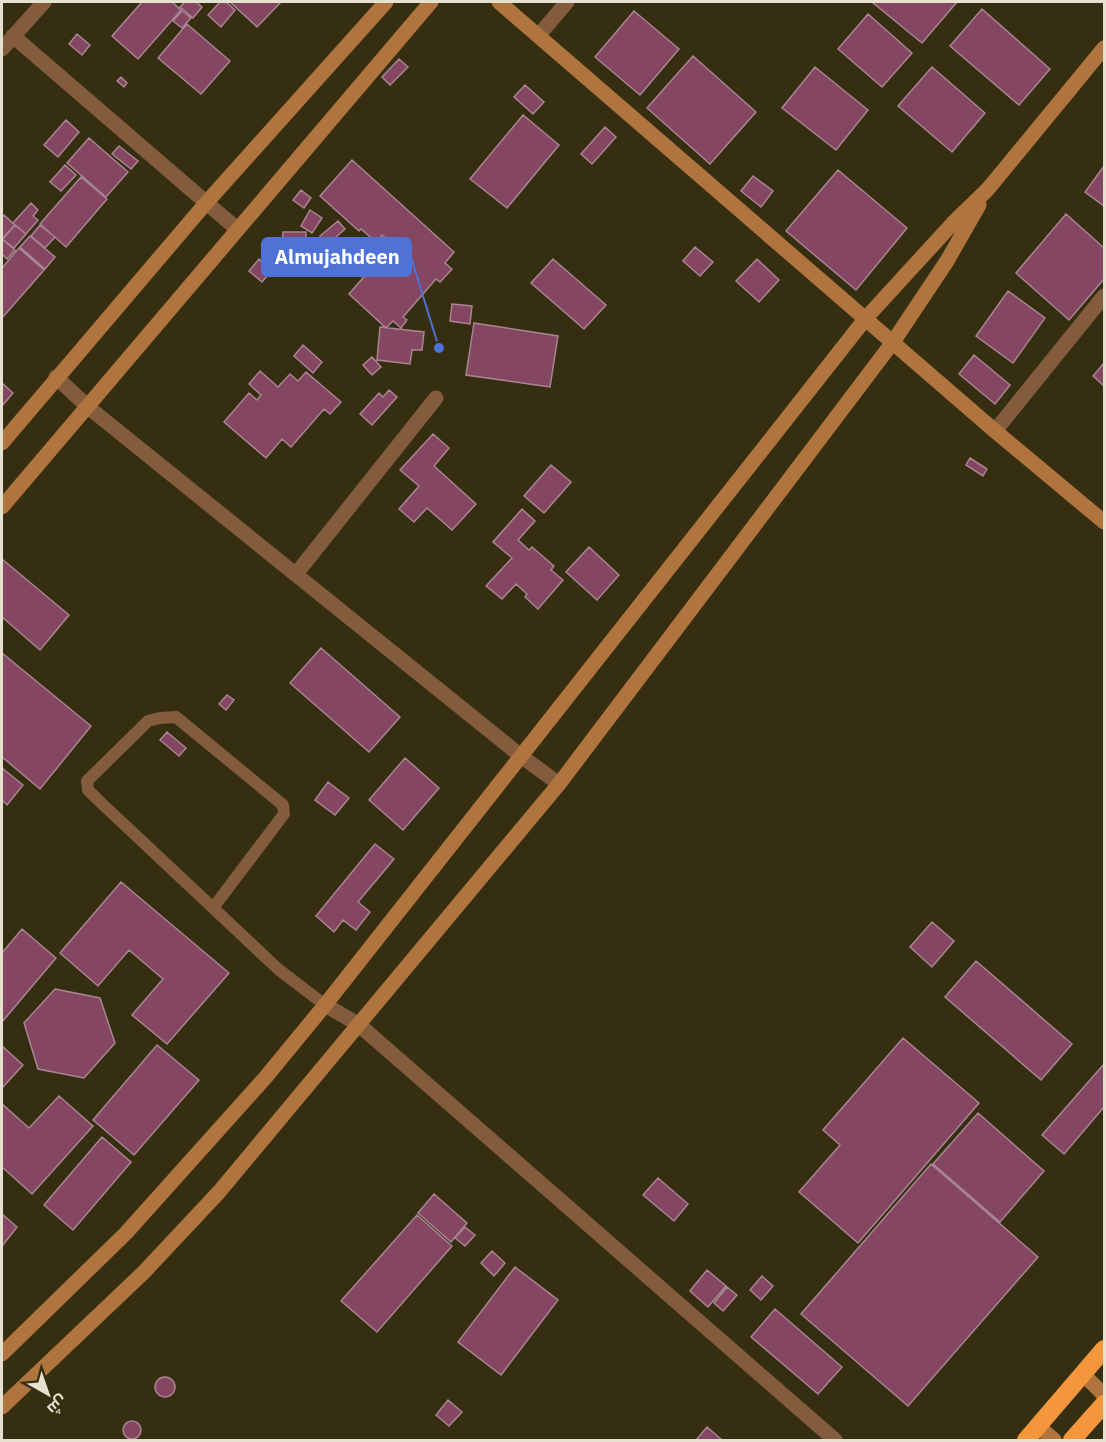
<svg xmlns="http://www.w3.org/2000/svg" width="1106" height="1442" font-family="'IBM Plex Sans',Cairo,sans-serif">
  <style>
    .building { fill: #854661; stroke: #a88593; stroke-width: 1.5 }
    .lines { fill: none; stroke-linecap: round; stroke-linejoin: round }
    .lane { stroke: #825c3c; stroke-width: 12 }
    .street { stroke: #825c3c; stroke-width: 15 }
    .secondary { stroke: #b0743e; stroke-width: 15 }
    .highway { stroke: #f4963b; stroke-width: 18 }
    .leader { fill: none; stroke: #4f72d6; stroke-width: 2 }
    .callout-dot { fill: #4f72d6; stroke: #362e11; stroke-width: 2 }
    .callout { fill: #4f72d6; stroke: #4f72d6; stroke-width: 2 }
    .callout-label { font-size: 20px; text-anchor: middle; font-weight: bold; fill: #fff }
  </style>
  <rect width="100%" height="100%" fill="#362e11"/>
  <path class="building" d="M142 2H172L181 10 138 59 112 36Z
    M185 2H196L202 7 193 18 180 7Z
    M220 2H226L235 10 221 27 208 15Z
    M230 2H281L257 27Z
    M872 2H957L922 43Z
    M982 9 1050 69 1019 105 950 46Z
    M182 11 191 18 182 28 173 21Z
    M634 11 679 49 640 95 595 57Z
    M868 14 912 53 882 87 838 49Z
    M187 24 230 61 201 94 158 58Z
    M77 34 90 45 82 55 69 44Z
    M693 56 756 112 710 164 647 108Z
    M399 59 408 67 390 85 382 77Z
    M815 67 868 110 836 150 782 108Z
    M932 67 985 113 952 152 898 106Z
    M121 77 127 83 124 87 117 81Z
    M525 85 544 102 533 114 514 97Z
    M523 115 559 145 507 208 470 179Z
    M66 120 79 132 58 157 44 145Z
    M605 127 616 137 592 164 581 154Z
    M89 138 128 172 106 197 67 163Z
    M119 146 138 161 131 169 112 154Z
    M352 160 454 252 445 263 452 269 440 282 436 279 403 317 407 320 401 328 393 321 386 328 349 294 369 271 374 275 398 249 382 235 376 242 361 229 359 231 320 196Z
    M65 165 76 175 61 191 50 182Z
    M1104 166V206L1085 192Z
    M838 170 907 228 856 290 786 231Z
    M753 176 773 191 761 207 741 191Z
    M81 177 107 199 66 247 40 224Z
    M301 190 311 198 304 208 293 200Z
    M31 203 38 210 33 216 38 220 26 234 13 223Z
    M310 210 322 218 312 233 301 226Z
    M1066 214 1104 248V279L1069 320 1016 273Z
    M4 215 15 225 2 240V218Z
    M338 221 345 229 327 245 320 236Z
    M15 225 26 234 14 248 2 239Z
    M40 225 55 237 45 248 31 236Z
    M283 232H306V250L282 249Z
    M30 236 55 257 45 269 20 247Z
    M2 239 15 250 7 259 2 254Z
    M695 247 713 262 700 276 683 261Z
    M19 248 44 270 2 318V268Z
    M259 259 272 270 262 282 249 271Z
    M553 259 606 305 584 329 531 283Z
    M757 259 779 280 759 302 736 281Z
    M1008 291 1045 318 1013 363 976 336Z
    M452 304 472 306 470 324 450 321Z
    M474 323 558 336 550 387 466 375Z
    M380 327 424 332 422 350H412L410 364 377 360Z
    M303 345 322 362 313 373 294 356Z
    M974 355 1010 385 995 404 959 374Z
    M372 357 381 367 372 375 363 365Z
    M1104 363V386L1093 376Z
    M260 371 278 387 290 374 298 381 306 372 341 402 330 414 324 409 291 447 282 439 266 458 224 422 249 393 257 400 261 395 249 384Z
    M2 383 13 393 2 406Z
    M389 390 397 397 372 425 360 414 379 393 383 397Z
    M433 434 449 448 434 466 476 504 452 530 427 508 414 522 399 509 419 486 400 470Z
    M970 458 987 469 983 476 966 465Z
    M551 465 571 482 544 513 524 496Z
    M522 509 535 521 518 540 529 550 532 547 554 566 551 570 563 580 538 609 525 597 527 594 516 584 502 599 486 586 512 558 493 542Z
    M589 547 619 575 597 600 566 572Z
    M2 559 69 615 40 650 2 617Z
    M321 648 400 717 369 752 290 683Z
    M2 653 91 726 40 789 2 757Z
    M227 695 234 700 226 710 219 704Z
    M167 732 186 748 179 756 160 740Z
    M405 758 439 788 403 830 369 800Z
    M2 768 23 785 7 805 2 800Z
    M328 782 349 798 335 815 315 800Z
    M375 844 394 859 358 902 370 912 356 930 343 920 334 932 316 916Z
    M121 882 229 973 167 1044 132 1015 163 979 129 950 98 986 60 953Z
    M932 922 954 941 932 967 910 947Z
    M22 929 56 958 2 1022V953Z
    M976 961 1072 1044 1041 1080 945 997Z
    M55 989 100 998 115 1043 84 1078 38 1069 24 1023Z
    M903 1038 979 1103 858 1243 799 1192 840 1145 823 1130Z
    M157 1045 199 1080 134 1155 93 1120Z
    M2 1046 23 1065 2 1088Z
    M1104 1064V1107L1064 1154 1042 1135Z
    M59 1096 93 1126 32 1194 2 1167V1104L29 1128Z
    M978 1113 1044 1171 1000 1222 933 1164Z
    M102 1137 131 1162 73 1230 44 1205Z
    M931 1164 1038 1257 908 1406 801 1314Z
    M658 1178 688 1204 674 1221 643 1195Z
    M434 1194 467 1223 451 1242 418 1213Z
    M2 1214 17 1227 2 1246Z
    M417 1215 452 1246 377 1332 341 1301Z
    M465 1227 475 1235 465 1246 455 1238Z
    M492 1251 505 1263 494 1276 481 1263Z
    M515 1267 558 1300 501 1375 458 1342Z
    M707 1270 726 1286 708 1307 690 1291Z
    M762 1276 773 1286 761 1300 750 1290Z
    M727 1287 737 1295 723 1311 714 1303Z
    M775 1309 842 1367 818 1394 751 1337Z
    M155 1387a10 10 0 1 1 20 0a10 10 0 1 1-20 0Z
    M448 1400 462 1412 449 1426 436 1415Z
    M123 1430a9 9 0 1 1 18 0a9 9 0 1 1-18 0Z
    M707 1427 722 1440H696Z"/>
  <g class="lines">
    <path class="lane" d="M213 908 284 814 283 805 176 717 160 718 148 721 87 781 88 790 97 799 278 969 325 1005"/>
    <path class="street" d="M539 35 567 2
      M13 36 237 229
      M2 49 44 2
      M56 377 88 407 521 756 559 784
      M995 431 1104 296
      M296 574 436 398
      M325 1005 358 1024 835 1440"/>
    <path class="secondary" d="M499 2 995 431 1104 522
      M2 443 206 203 386 2
      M2 507 431 2
      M2 1354 126 1233 265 1078 325 1005 866 318 953 223 988 189 1104 48
      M1083 1374 1104 1395
      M2 1407 144 1272 219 1192 559 784 893 342 947 261 979 205
      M1038 1426 1054 1440"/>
    <path class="highway" d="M1026 1440 1104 1349
      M1072 1440 1104 1404"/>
  </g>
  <path class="leader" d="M439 348L411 257"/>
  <circle class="callout-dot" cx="439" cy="348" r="6"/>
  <rect class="callout" x="262" y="238" width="149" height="38" rx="6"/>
  <g class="callout-label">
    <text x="337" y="264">Almujahdeen</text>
  </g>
  <rect width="1106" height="1442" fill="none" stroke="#e5e0cf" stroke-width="6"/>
  <g transform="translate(48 1394) rotate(140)" stroke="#362e11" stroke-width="4.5" paint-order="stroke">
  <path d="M0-4.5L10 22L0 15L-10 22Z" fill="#e5e0cf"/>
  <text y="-9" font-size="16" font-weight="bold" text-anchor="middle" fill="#e5e0cf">ش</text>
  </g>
</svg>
